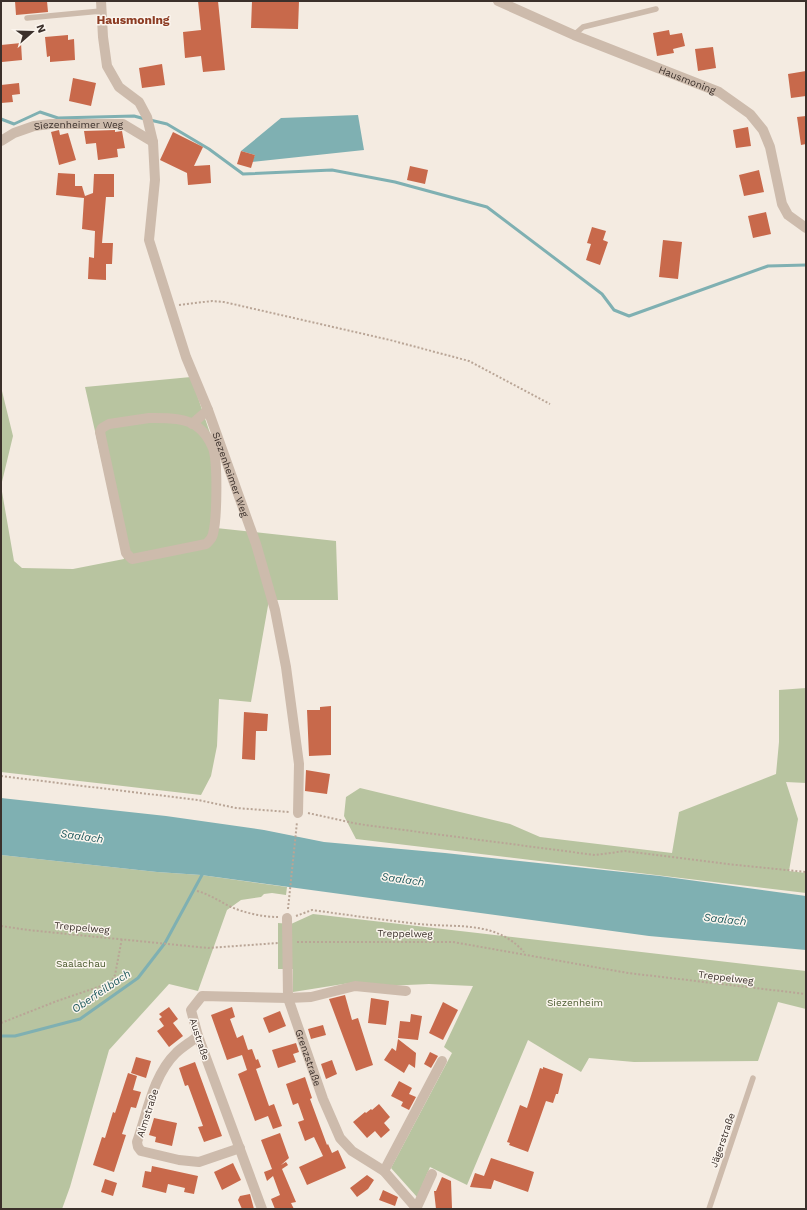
<svg xmlns="http://www.w3.org/2000/svg" width="807" height="1210" font-family="'Work Sans',sans-serif">
  <style>
    .green { fill: #b8c4a0 }
    .water { fill: #7fb0b2 }
    .lines { fill: none; stroke-linecap: round; stroke-linejoin: round }
    .stream { stroke: #7fb0b2; stroke-width: 3 }
    .building { fill: #c8694b }
    .path { stroke: #b9a596; stroke-width: 2; stroke-dasharray: 2 2; stroke-linecap: butt }
    .service { stroke: #cdbbac; stroke-width: 5.5 }
    .minor { stroke: #cdbbac; stroke-width: 10 }
    .labels { text-anchor: middle; stroke-width: 3; stroke-linejoin: round; paint-order: stroke }
    .street-label { font-size: 10px; fill: #3b302b; stroke: #fbf5ee }
    .park-label { font-size: 10px; fill: #4a5a2e; stroke: #fbf5ee }
    .water-label { font-size: 11px; font-style: italic; fill: #1f5a5e; stroke: #fbf5ee }
    .quarter-label { font-size: 12px; font-weight: bold; fill: #8c3b22; stroke: #fbf5ee }
  </style>
  <rect width="100%" height="100%" fill="#f4ebe1"/>
  <path class="green" d="M191 377 214 445 216 528 336 541 338 600H269L251 702 219 699 217 746 211 776 201 795 1 772V379L2 391 13 436 1 486 14 561 22 568 73 569 124 559 85 387Z
    M806 688V783L786 782 798 819 789 871 806 873V893L356 839 344 816 346 797 360 788 510 824 540 837 672 853 679 812 776 774 779 742V690Z
    M1 855 157 872 201 875 287 887 286 895 272 893 264 894 261 897 241 900 227 910 198 991 169 984 109 1050 70 1187 62 1209H1Z
    M313 914 806 971V1009L778 1002 758 1061 634 1062 589 1058 581 1072 528 1040 467 1185 430 1167 417 1197 391 1168 452 1053 444 1047 473 986 429 984 385 986 356 982 293 992V969H278V923L291 924Z"/>
  <path class="water" d="M358 115 364 150 252 162 255 155 241 151 281 118Z
    M1 798 166 816 264 830 324 842 445 853 660 876 806 896V950L649 936 201 875 157 872 1 855Z"/>
  <g class="lines">
    <path class="stream" d="M1 119 14 124 40 112 58 118 134 116 145 119
      M150 120 167 124 209 149 243 174 332 170 395 182 487 207 602 294 614 310 629 316 768 266 806 265
      M1 1036H15L80 1019 138 978 165 943 203 873"/>
  </g>
  <path class="building" d="M15 1H47L48 12 16 15Z
    M198 1H218L225 70 203 72 201 56 185 58 183 32 201 30Z
    M252 1H299L298 29 251 28Z
    M669 30 670 35 682 33 685 46 673 49 674 53 657 56 653 33Z
    M68 35V40L74 39 75 60 50 62V56L47 57 45 37Z
    M21 43 22 60 2 62 1 45Z
    M713 47 716 68 698 71 695 49Z
    M162 64 165 85 142 88 139 68Z
    M806 71V96L791 98 788 74Z
    M73 78 96 83 91 106 69 101Z
    M19 83 20 94 12 95 13 102 1 103V85Z
    M806 116V144L801 145 797 117Z
    M748 127 751 146 736 148 733 130Z
    M59 130 60 135 68 133 76 160 59 165 51 132Z
    M115 130V132L122 131 125 148 117 149 118 157 98 160 96 143 86 144 84 131Z
    M173 132 203 147 194 166 210 165 211 183 188 185 187 173 160 160Z
    M241 151 255 155 251 168 237 164Z
    M410 166 428 170 425 184 407 180Z
    M759 170 764 192 744 196 739 175Z
    M58 173 75 174V186H82L85 196 93 193 94 174H114V197H106L102 243H113L112 264H106V280L88 279 89 257 94 258 95 231 82 229 84 198 56 195Z
    M766 212 771 234 753 238 748 216Z
    M592 227 606 231 603 240 608 242 600 265 586 260 591 244 587 243Z
    M663 240 682 242 678 279 659 277Z
    M331 706V755L309 756 307 710H320V707Z
    M244 712 268 714 267 731H256L255 760 242 759Z
    M306 770 330 774 327 794 305 791Z
    M345 995 352 1020 358 1018 373 1065 356 1071 329 999Z
    M371 998 389 1001 386 1025 368 1023Z
    M443 1002 458 1010 443 1040 429 1033Z
    M169 1007 178 1019 173 1023 183 1036 169 1047 157 1031 164 1026 159 1019 162 1017 159 1014Z
    M232 1007 235 1017 230 1019 237 1038 243 1035 248 1050 252 1049 256 1060 258 1059 261 1067 256 1069 269 1106 274 1104 282 1126 273 1129 268 1116 255 1121 238 1074 247 1070 242 1055 227 1060 211 1015Z
    M280 1011 286 1026 269 1033 263 1018Z
    M411 1014 422 1016 418 1040 398 1038 400 1021 410 1022Z
    M323 1025 326 1035 311 1039 308 1029Z
    M398 1039 416 1053 415 1068 409 1064 404 1073 384 1060 392 1048 396 1051Z
    M296 1043 299 1052 293 1054 296 1062 278 1068 272 1050Z
    M430 1052 438 1056 431 1068 424 1064Z
    M136 1057 151 1061 146 1078 131 1073Z
    M332 1060 337 1074 326 1079 321 1064Z
    M195 1062 222 1136 204 1142 198 1127 203 1126 188 1085 185 1086 179 1068Z
    M543 1067 563 1074 558 1094H556L553 1103 546 1101 528 1152 509 1145 510 1143 507 1142 520 1105 527 1108 540 1068 543 1069Z
    M128 1073 137 1076 133 1090 141 1092 136 1108 131 1107 122 1134 126 1135 114 1172 93 1165 102 1137 105 1138 113 1112 115 1113Z
    M305 1077 312 1098 310 1099 327 1145 328 1144 332 1153 338 1150 346 1168 307 1185 299 1167 323 1156 314 1137 305 1141 298 1122 304 1120 298 1103 293 1105 286 1084Z
    M399 1081 412 1088 409 1094 416 1097 409 1110 401 1106 403 1102 391 1096Z
    M379 1104 390 1117 384 1123 390 1130 381 1138 375 1131 367 1138 353 1122 365 1112 366 1113 371 1109 372 1110Z
    M154 1118 177 1123 172 1146 155 1142 156 1137 149 1135Z
    M280 1133 289 1158 281 1165 286 1162 288 1165 282 1169 296 1202 291 1203 294 1209H275L271 1199 280 1195 273 1176 267 1181 264 1172 272 1169 261 1140Z
    M491 1158 534 1172 528 1192 494 1180 491 1189 470 1187 475 1173 484 1176Z
    M233 1163 241 1180 222 1190 214 1172Z
    M152 1166 198 1176 194 1194 184 1192 185 1188 168 1184 166 1193 142 1187 145 1171 151 1172Z
    M367 1175 374 1180 368 1189 357 1197 350 1188Z
    M442 1177 451 1181 452 1208 436 1209 434 1191H436Z
    M105 1179 117 1183 113 1196 101 1192Z
    M383 1190 398 1197 395 1206 379 1200Z
    M250 1194 254 1209H242L238 1200 240 1196Z"/>
  <g class="lines">
    <path class="path" d="M179 305 212 301 224 302 390 340 469 361 550 404
      M1 776 198 800 236 808 289 812
      M308 813 358 824 595 855 625 851 727 864 806 872
      M197 891C209 894 219 901 231 907 245 913 263 917 278 917
      M288 909 297 822
      M296 916 312 910C348 915 383 920 419 924 457 928 495 920 524 952
      M1 926 28 930 208 948 278 943
      M297 942H453L628 973 806 994
      M1 1023 57 1001 110 983 115 975 122 938"/>
    <path class="service" d="M27 18 101 11
      M574 35 583 27 656 9
      M709 1209 753 1078"/>
    <g class="minor">
      <path id="s1" d="M101 1 103 37 107 66 119 87 139 102 147 117 153 142 155 180 149 240 186 357 208 410 256 544 275 610 286 667 299 764 298 813"/>
      <path id="s2" d="M498 1 574 35 719 92 750 114 763 130 770 147 782 204 788 215 806 228"/>
      <path id="s3" d="M1 141 14 133 34 126 50 124H123L153 142"/>
      <path d="M149 418C164 418 187 417 199 428 205 433 210 441 213 448 218 462 217 519 213 534 212 539 209 541 206 544L132 559 126 553 100 432 102 428 109 424Z"/>
      <path d="M192 424 208 410"/>
      <path id="s4" d="M287 918 288 998 323 1099 340 1138 352 1151 384 1171 417 1209"/>
      <path d="M198 1036C191 1042 182 1047 176 1053 153 1075 147 1114 137 1142L138 1147 141 1151 179 1160 199 1162 240 1148"/>
      <path d="M384 1171 442 1061"/>
      <path d="M417 1207 432 1174"/>
      <path d="M262 1209 198 1036 191 1010 202 996 288 998 311 997 355 986 406 991"/>
    </g>
  </g>
  <g class="labels">
    <g class="street-label">
      <text dy="4" stroke="none"><textPath href="#s2" startOffset="205">Hausmoning</textPath></text>
      <text dy="4" stroke="none"><textPath href="#s3" startOffset="81">Siezenheimer Weg</textPath></text>
      <text dy="4" stroke="none"><textPath href="#s1" startOffset="504">Siezenheimer Weg</textPath></text>
      <text transform="translate(82 927) rotate(5)" y="4">Treppelweg</text>
      <text transform="translate(405 933) rotate(1)" y="4">Treppelweg</text>
      <text transform="translate(726 977) rotate(7)" y="4">Treppelweg</text>
      <text transform="translate(200 1039) rotate(72)" y="4">Austraße</text>
      <text dy="4" stroke="none"><textPath href="#s4" startOffset="143">Grenzstraße</textPath></text>
      <text transform="translate(147 1113) rotate(-72)" y="4">Almstraße</text>
      <text transform="translate(722 1140) rotate(-71)" y="4">Jägerstraße</text>
    </g>
    <g class="park-label">
      <text x="81" y="967">Saalachau</text>
      <text x="575" y="1006">Siezenheim</text>
    </g>
    <g class="water-label">
      <text transform="translate(82 836) rotate(8)" y="4">Saalach</text>
      <text transform="translate(403 879) rotate(8)" y="4">Saalach</text>
      <text transform="translate(725 919) rotate(6)" y="4">Saalach</text>
      <text transform="translate(101 991) rotate(-34)" y="4">Oberfeilbach</text>
    </g>
    <g class="quarter-label">
      <text x="133" y="24">Hausmoning</text>
    </g>
  </g>
  <rect width="807" height="1210" fill="none" stroke="#3b302b" stroke-width="4"/>
  <g transform="translate(32 32) rotate(70)" stroke="#fbf5ee" stroke-width="3" paint-order="stroke">
  <path d="M0-3L7 15L0 10L-7 15Z" fill="#3b302b"/>
  <text y="-6" font-size="11" font-weight="bold" text-anchor="middle" fill="#3b302b">N</text>
  </g>
</svg>
